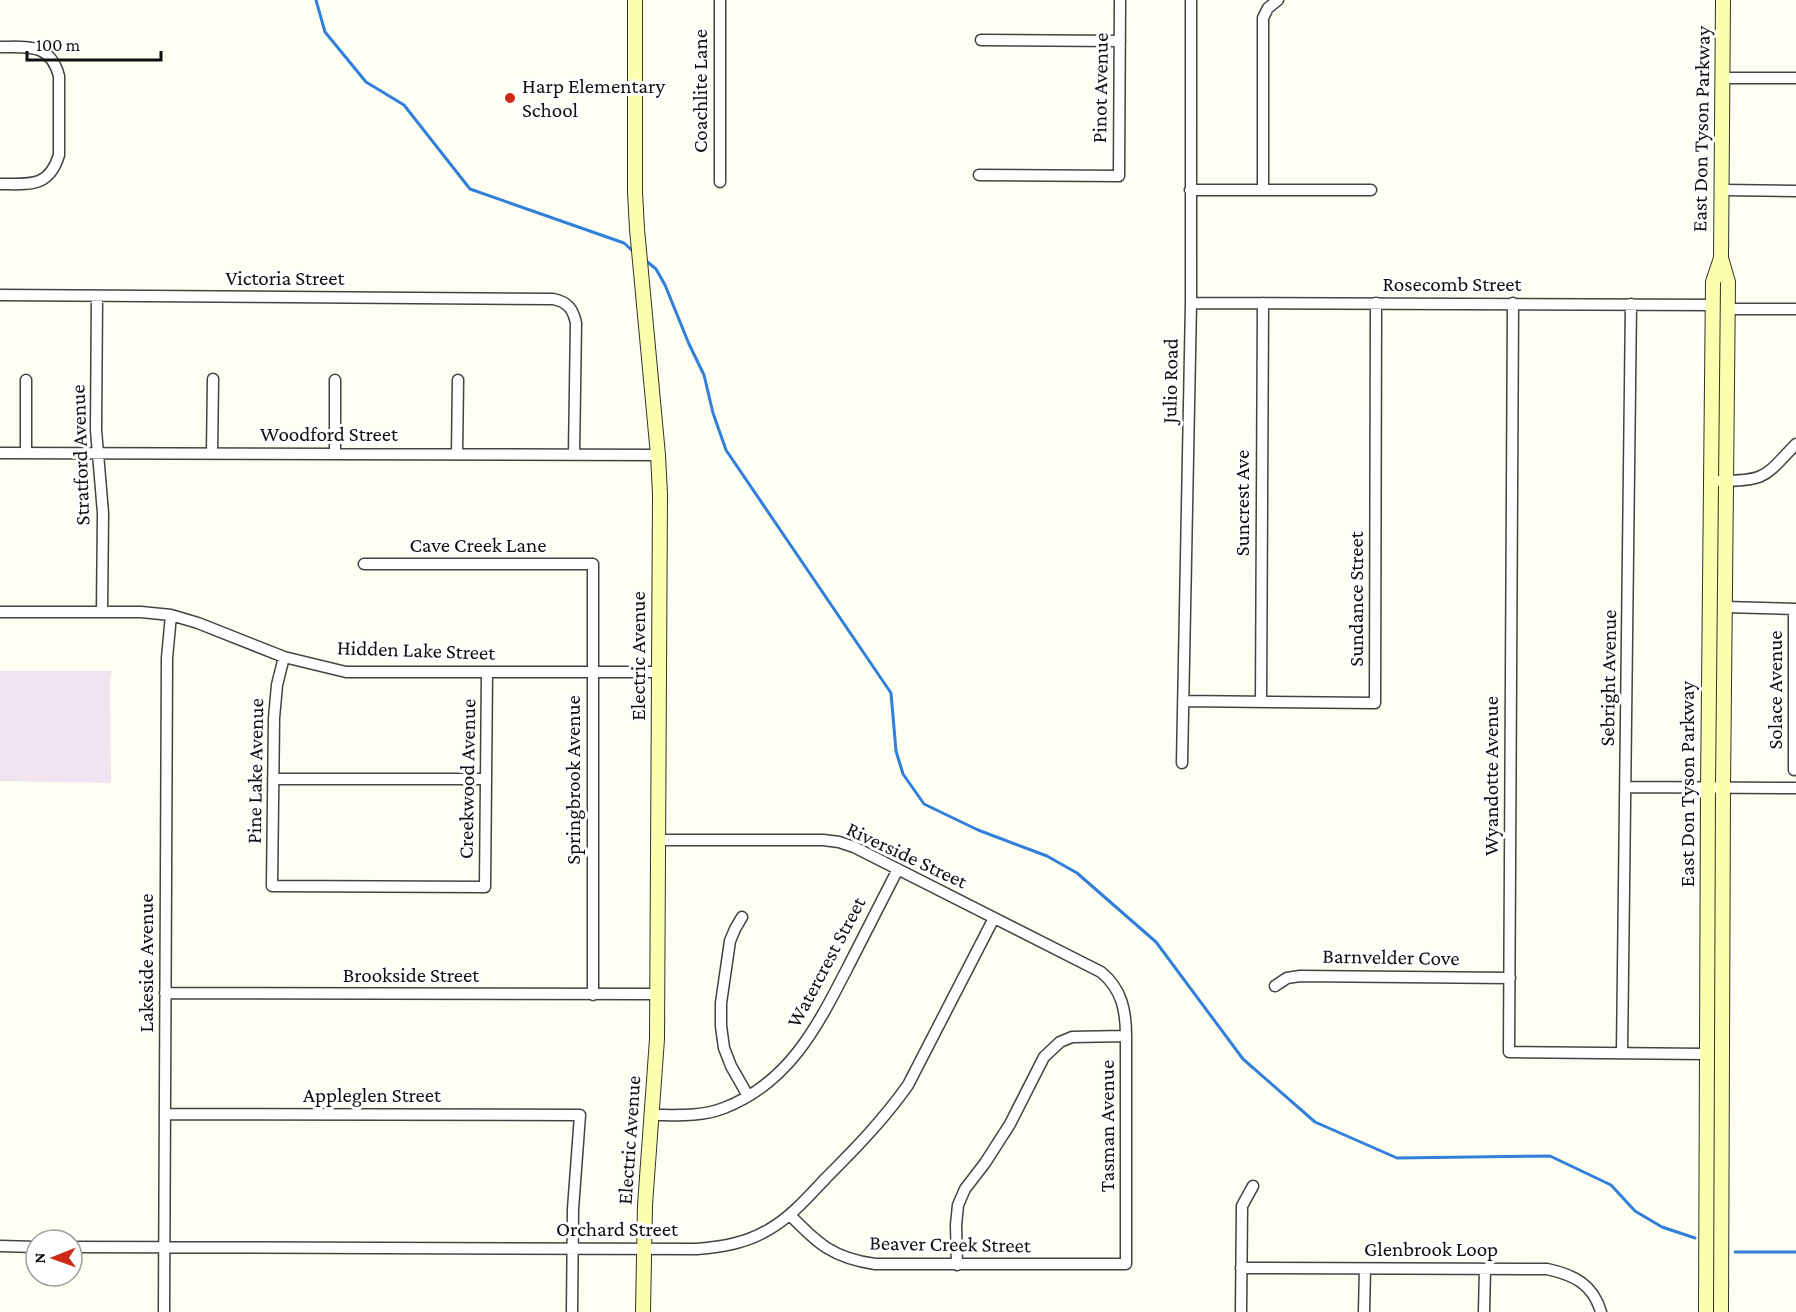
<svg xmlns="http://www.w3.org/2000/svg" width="1796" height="1312" font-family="'Crimson Pro',serif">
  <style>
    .industrial { fill: #efe4ef }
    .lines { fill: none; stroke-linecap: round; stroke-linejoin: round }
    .stream { stroke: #307fdb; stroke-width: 3 }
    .street-casing { stroke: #434343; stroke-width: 13 }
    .secondary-casing { stroke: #323232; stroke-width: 16 }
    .street { stroke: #fff; stroke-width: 10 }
    .secondary { stroke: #fcffae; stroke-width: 14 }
    .poi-dot { fill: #d02918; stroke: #fff; stroke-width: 2 }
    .labels { text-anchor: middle; stroke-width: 6; stroke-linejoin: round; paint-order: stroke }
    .poi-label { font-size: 21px; fill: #101010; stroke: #fff; text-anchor: start }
    .street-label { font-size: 21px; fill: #101010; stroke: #fff }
  </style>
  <rect width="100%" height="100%" fill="#fffef3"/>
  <path class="industrial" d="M0 671H112L110 683 111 783 0 781Z"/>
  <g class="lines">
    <path class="stream" d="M316 0 325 32 366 82 404 105 470 189 624 243 635 253
      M645 260 656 269 665 285 689 344 704 375 713 413 726 450 891 693 896 751 903 774 924 804 978 830 1047 856 1077 873 1156 942 1243 1059 1315 1122 1397 1158 1550 1156 1611 1185 1635 1211 1662 1227 1695 1238
      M1735 1252H1796"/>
    <defs>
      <path id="street" d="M981 40 1120 41
        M0 47C29 47 50 43 59 76V155C49 188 29 184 0 184
        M1723 78H1796
        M979 175 1119 176 1120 0
        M720 182V0
        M1190 190H1371
        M1263 190V18L1268 8 1278 0
        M1722 190 1796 191
        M0 295 553 299C568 302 573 309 576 323L574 454
        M97 296 96 430 103 513 102 612
        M1191 303 1713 305
        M1513 303 1509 1052 1707 1054
        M1728 309H1796
        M26 452V380
        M0 453 658 455
        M212 453 213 379
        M335 453V380
        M457 454 458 380
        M1720 481C1767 481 1765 476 1796 444
        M364 564H593V995
        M1725 607 1796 609
        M1794 609V770
        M0 612H141L171 615 198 623 284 657 346 672H659
        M284 657 277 685 274 718 272 886 485 887 487 672
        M1183 701 1375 703 1376 303
        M1261 702 1263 303
        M1182 763 1191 303V0
        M273 779H486
        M1626 787 1796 788
        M658 840H823L839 842 854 847 1101 972C1122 989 1126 1011 1126 1036V1264H875C833 1258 818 1244 790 1215
        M742 917 735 929 730 941 721 1003V1026L724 1048 731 1066 748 1096
        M1275 986 1287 978 1300 976 1510 978
        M165 993 657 994
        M1622 1053 1631 304
        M165 1114 580 1115 573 1209 572 1312
        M651 1115C676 1115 701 1117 724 1108 791 1082 819 1023 850 963 866 932 882 900 898 869
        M0 1246 36 1247
        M72 1247 697 1249C722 1247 746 1243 768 1230 791 1217 808 1197 826 1178 856 1148 884 1119 908 1085L994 918
        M957 1265 956 1225 958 1205 965 1189 985 1163 1010 1124 1044 1057 1060 1042 1072 1037 1126 1036
        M1241 1268 1547 1269C1574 1275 1593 1284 1601 1312
        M164 1312 167 658 171 615
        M1241 1312 1242 1206 1253 1186
        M1364 1312 1365 1269
        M1484 1312 1485 1269"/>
      <path id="secondary" d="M635 0V192L637 229 658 455 660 494 657 1039 645 1205 643 1312
        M1706 1312 1708 788 1713 282 1721 258
        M1721 1312 1723 788 1728 282 1721 258 1723 0"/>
    </defs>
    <use href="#street" class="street-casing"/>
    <use href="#secondary" class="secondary-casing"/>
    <use href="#street" class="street"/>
    <use href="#secondary" class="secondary"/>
  </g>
  <circle class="poi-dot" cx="510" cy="98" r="6"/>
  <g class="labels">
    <g class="poi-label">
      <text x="522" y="93">Harp Elementary<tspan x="522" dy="24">School</tspan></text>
    </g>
    <g class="street-label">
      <text transform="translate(1100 88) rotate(-89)" y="7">Pinot Avenue</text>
      <text transform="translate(700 91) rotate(-90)" y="7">Coachlite Lane</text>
      <text transform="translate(1701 129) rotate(-89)" y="7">East Don Tyson Parkway</text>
      <text x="285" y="285">Victoria Street</text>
      <text x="1452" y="291">Rosecomb Street</text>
      <text transform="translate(1170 381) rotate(-89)" y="7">Julio Road</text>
      <text x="329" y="441">Woodford Street</text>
      <text transform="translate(80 455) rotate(-92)" y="7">Stratford Avenue</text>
      <text transform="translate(1242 503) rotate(-90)" y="7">Suncrest Ave</text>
      <text x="478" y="552">Cave Creek Lane</text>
      <text transform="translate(1356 599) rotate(-90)" y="7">Sundance Street</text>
      <text transform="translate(416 650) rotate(2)" y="7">Hidden Lake Street</text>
      <text transform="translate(638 656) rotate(-90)" y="7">Electric Avenue</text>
      <text transform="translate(1608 678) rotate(-89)" y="7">Sebright Avenue</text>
      <text transform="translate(1775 690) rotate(-90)" y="7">Solace Avenue</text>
      <text transform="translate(255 771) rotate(-89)" y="7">Pine Lake Avenue</text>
      <text transform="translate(1491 776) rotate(-90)" y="7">Wyandotte Avenue</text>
      <text transform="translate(467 779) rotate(-89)" y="7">Creekwood Avenue</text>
      <text transform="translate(573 780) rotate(-90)" y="7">Springbrook Avenue</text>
      <text transform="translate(1687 784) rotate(-90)" y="7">East Don Tyson Parkway</text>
      <text transform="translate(907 855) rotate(25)" y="7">Riverside Street</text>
      <text transform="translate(1391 957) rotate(1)" y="7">Barnvelder Cove</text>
      <text transform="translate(826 962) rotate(-62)" y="7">Watercrest Street</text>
      <text transform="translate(146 963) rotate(-90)" y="7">Lakeside Avenue</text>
      <text x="411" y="982">Brookside Street</text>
      <text x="372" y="1102">Appleglen Street</text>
      <text transform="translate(1107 1126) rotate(-90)" y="7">Tasman Avenue</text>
      <text transform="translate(629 1140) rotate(-86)" y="7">Electric Avenue</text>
      <text x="617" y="1236">Orchard Street</text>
      <text transform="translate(950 1244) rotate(1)" y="7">Beaver Creek Street</text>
      <text x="1431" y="1256">Glenbrook Loop</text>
    </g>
  </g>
  <g transform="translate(54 1258) rotate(269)"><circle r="28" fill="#ffffff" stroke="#9f9f9f" stroke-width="1.5"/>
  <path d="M0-4.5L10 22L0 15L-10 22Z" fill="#d02918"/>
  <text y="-9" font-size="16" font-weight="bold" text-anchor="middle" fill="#101010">N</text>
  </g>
  <path d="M27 51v9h134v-9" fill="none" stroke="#101010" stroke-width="3"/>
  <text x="36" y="51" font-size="18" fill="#101010" stroke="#ffffff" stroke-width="4.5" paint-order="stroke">100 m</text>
</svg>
